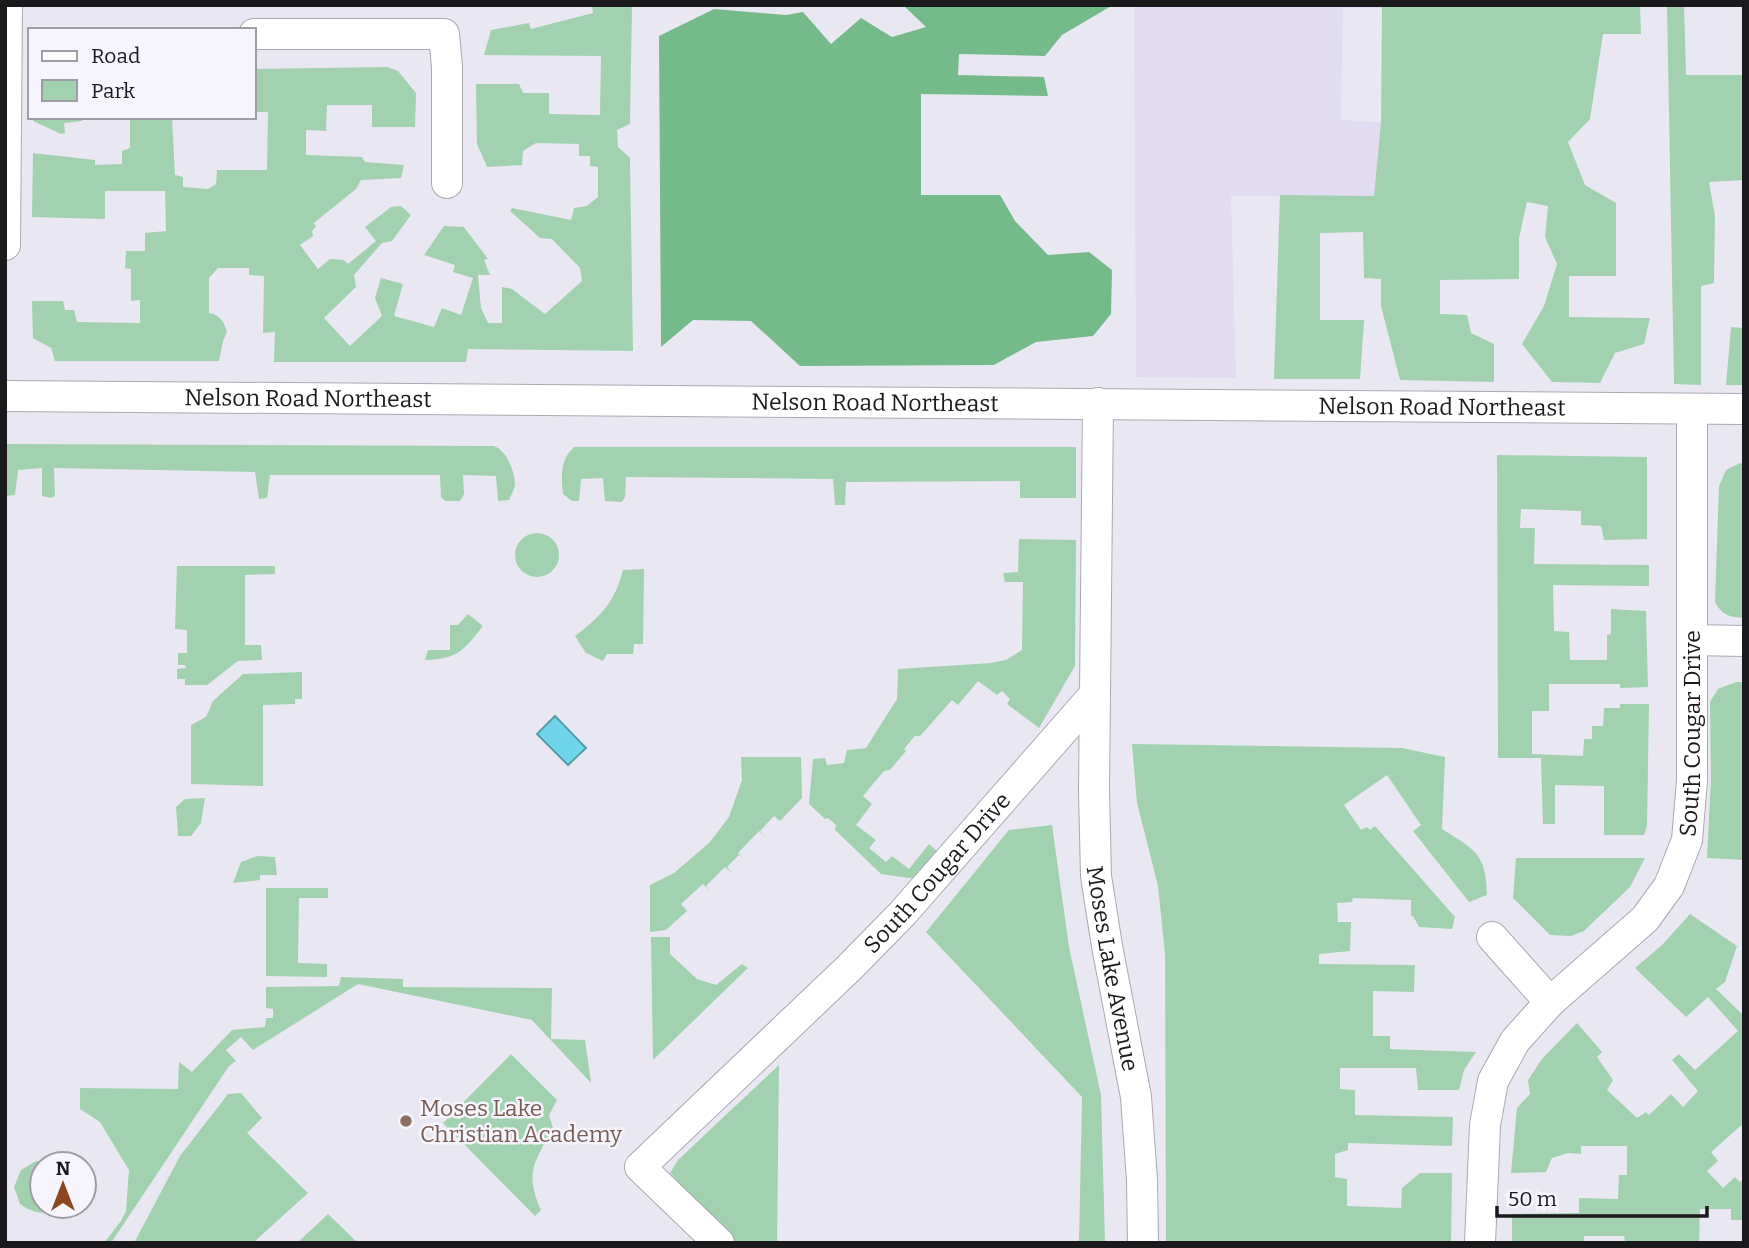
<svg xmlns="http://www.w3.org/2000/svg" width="1749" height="1248" font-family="Bitter,serif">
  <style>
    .industrial { fill: #e1dcf2 }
    .green { fill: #a2d1af }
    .forest { fill: #75bb8a }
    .water { fill: #6ed5ea; stroke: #559dac; stroke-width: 2 }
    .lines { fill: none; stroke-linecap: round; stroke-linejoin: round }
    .minor-casing { stroke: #aaa9b3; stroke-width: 32 }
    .minor { stroke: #fff; stroke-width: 30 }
    .education-dot { fill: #8d6e63; stroke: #f6f5fe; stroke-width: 2.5 }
    .labels { text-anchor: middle; stroke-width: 5; stroke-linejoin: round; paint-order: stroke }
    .street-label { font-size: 23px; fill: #1a1a1d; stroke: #f6f5fe }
    .education-label { font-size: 23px; fill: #785e54; stroke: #f6f5fe; text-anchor: start }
  </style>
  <rect width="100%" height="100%" fill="#e9e8f2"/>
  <path class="industrial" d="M1134 5H1382V8H1343L1341 120 1381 122 1374 196H1231L1236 378 1136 377Z"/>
  <path class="green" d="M592 5H632L630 124 617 130 618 147 630 158 633 351 468 349 466 362H274L275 332 263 333 264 276 249 275V268H218L209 278V313C219 314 225 323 227 332L223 341 219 361H55L51 348 33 338 32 301H63L65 310H74L77 322 140 323V300L131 301V269L125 268 126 251H145V233L166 231 165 191H105V219L32 217 33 153 95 160V165L122 164V151L130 148V117H172L175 175 183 177V187L208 189 216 184 217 170H267L268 112H254V69L387 67 398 71 416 93 415 127H372V105H327L326 131 306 130V155L362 157 365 162 404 165 401 178 361 180 356 189 314 223 316 226 312 231 313 236 300 245 318 269 330 259 344 260 348 264 376 241 365 227 391 207 401 206 411 215 392 241 382 243 354 275 356 287 324 318 350 346 382 316 375 298 381 278 403 284 394 316 434 327 442 308 461 315 473 278 453 272 455 265 424 255 444 226 464 227 488 259 484 260 490 275H478L481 308 488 323H502V287L512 289 545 314 582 281 580 268 552 239 540 238 510 211 512 208 571 220 574 208 587 206 598 197V167L590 166V156H579V144L536 143 523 151 522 165 487 167 477 144 476 84H519L523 93H549V114L600 115 601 56 484 55 491 30 529 23 531 29 593 13Z
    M1382 5H1640L1641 34H1603L1590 119 1568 142 1585 185 1616 203V276H1569V317L1650 318 1644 344 1615 353 1600 383 1552 382 1522 344 1544 306 1557 264 1545 237 1548 206 1527 202 1519 238V279L1440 280V314L1467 315 1471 333 1494 344V382L1400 380 1381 306V279L1364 278 1363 232 1320 233V320H1364L1360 379H1274L1280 195 1374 196 1381 122Z
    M1667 5H1684L1686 75H1744V180L1709 182 1715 216 1714 283 1701 286V385L1674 384Z
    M33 117H82V121L64 123 65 133 61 134 33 121Z
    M1731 327 1744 328V385H1726Z
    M5 444 494 446C507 451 514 470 515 484 515 489 511 495 509 500L498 501 496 476 463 475 464 494 460 501H445L441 497 440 475H270L267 498 259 499 255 472 54 468 55 496 51 498 42 496V468L18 470 15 495 5 496Z
    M574 447H1076V498H1020V481L846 482 845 505H835L833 479 626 477 625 497 622 502 605 501 603 478 581 479 579 501H572L563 494C561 476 560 460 574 447Z
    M1497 455 1647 457V539L1604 540 1601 526 1581 525V511L1521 509 1520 528H1535L1534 564 1649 565V586L1553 585 1554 631 1569 632 1570 660H1607V635L1611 634V609L1646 611 1648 687 1620 688V684H1549V711H1532V754L1583 756 1584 739H1592V726H1603L1604 708H1620V704H1649L1647 826 1644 835H1604V786L1555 785V824H1543L1541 758H1498Z
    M1740 463 1744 464V618C1729 617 1722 615 1715 602L1719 486 1726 470Z
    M515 555a22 22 0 1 1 44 0a22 22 0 1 1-44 0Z
    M1019 539 1076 540 1075 666 1039 728 1007 704 1010 699 1002 691 997 695 978 681 958 705 952 700 920 736H915L904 749 906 751 890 770 884 771 863 796 872 804 856 825 876 840 869 848 886 862 892 856 909 869 929 844 938 852 916 879 881 874 835 830 836 825 828 818 825 819 809 804 813 759 825 758 827 765 844 763 847 750 866 748 897 699 898 669 991 663 1006 660 1022 650 1023 582H1005L1003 573 1018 572Z
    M177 566H275V574L245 575V645H261L262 660 238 661 207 685H185V679H177V669L186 668 185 665H178V653H187V630L175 629Z
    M644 569 643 644H634L633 654H607L603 661 586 653 575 636C601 616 615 602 623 570Z
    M468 614 483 626C464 650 458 659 425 660L428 650H450V625H458Z
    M302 672V699H295V704L263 705V786L191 784V725L206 717 213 701 243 674Z
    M1736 682H1744V860L1707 858 1711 779 1710 702 1718 689Z
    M1132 744 1402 748 1445 757 1442 829C1475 850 1486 853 1487 895L1469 902 1413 831 1421 825 1387 775 1344 805 1361 830 1367 827 1370 830 1375 826 1455 917 1452 929 1419 927 1413 916H1411V900L1353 898 1352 902 1337 903 1338 922H1351L1350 951 1319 954V964L1415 965 1414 992 1373 991V1036H1390V1049L1476 1052 1464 1070 1459 1090H1418L1416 1068H1340V1089L1355 1090V1115L1453 1117 1452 1146 1348 1143V1150L1335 1154V1177L1347 1179V1206L1401 1208 1402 1188 1420 1173H1452L1451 1243H1166L1165 954 1158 886 1137 803Z
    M741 757H801L802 798 780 821 774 816 760 831 765 837 759 831 738 853 743 858 739 855 727 867 732 873 725 867 706 886 710 891 703 884 681 904 687 911 666 930 650 932V885L674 873 709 843 729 817 742 780Z
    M205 798 201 823 191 836H178L176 807 185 799Z
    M1052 825 1069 947 1101 1095 1105 1243H1079L1082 1097 926 932 1009 830Z
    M257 856 275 857 277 875H260V880L233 883 241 862Z
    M1516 858H1645L1630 887 1584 931 1571 936 1550 935 1513 898Z
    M266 888H328V898H299L298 963 327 964V977L266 976Z
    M1690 914 1737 946 1725 982 1716 989 1744 1016V1123L1711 1152 1718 1161 1707 1171 1723 1188 1735 1177 1740 1182 1744 1179V1220H1731V1209H1700L1699 1243H1630L1625 1242 1624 1236H1584V1243H1512V1214L1579 1213V1198L1618 1199 1619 1175H1627V1146H1581V1154L1568 1153 1552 1158 1546 1172 1511 1173 1517 1108 1530 1094 1528 1080 1542 1059 1577 1023 1602 1052 1597 1057 1613 1080 1607 1090 1637 1118 1646 1112 1649 1115 1671 1094 1683 1107 1698 1091 1672 1060 1679 1054 1695 1070 1738 1031 1708 997 1686 1017 1635 968 1662 945Z
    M651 937H670V954L697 979 716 985 742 964 748 968 653 1060Z
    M341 977 403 979V987L552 988 551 1039 585 1040 591 1083 532 1020 358 984 253 1050 241 1037 226 1050 236 1061 229 1066 111 1243H104L121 1221 126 1211 129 1170 100 1122 80 1109V1088L178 1089 179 1062 192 1072 232 1030 265 1027 266 1018H273V1009L266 1008V987L339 986Z
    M511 1054 557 1100 549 1115 553 1128C535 1162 524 1172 541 1210L535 1216 443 1123Z
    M779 1065 777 1243H736L670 1173 678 1160Z
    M241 1093 262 1118 247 1133 308 1193 253 1243H134L180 1156 228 1094Z
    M36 1161H45L54 1164H42V1206H60C46 1216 34 1214 20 1204L14 1187 21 1170Z
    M328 1214 358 1243H297Z"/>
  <path class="forest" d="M903 5H1113L1062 35 1045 56 959 54 958 75 1044 77 1048 96 921 94V195H1000L1015 221 1048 255 1089 252 1112 270 1111 314 1093 336 1036 342 994 365 800 366 751 321 693 320 661 347 659 36 714 9 786 15 803 12 831 44 861 18 892 37 926 27Z"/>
  <path class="water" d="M555 716 586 748 568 765 537 734Z"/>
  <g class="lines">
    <defs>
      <g id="minor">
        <path d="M254 34H444L447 67V183"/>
        <path d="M5 245 7 5"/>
        <path id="s1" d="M5 396 1744 409"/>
        <path d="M1692 640 1744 641"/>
        <path id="s2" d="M1095 694 1094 791 1096 876 1107 946 1136 1097 1142 1180 1143 1243"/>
        <path d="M1492 937 1550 1002"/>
        <path id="s3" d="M719 1243 640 1167 849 968 902 914 1095 694 1098 403"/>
        <path id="s4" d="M1480 1243 1485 1125 1493 1081 1515 1041 1550 1002 1645 919 1669 886 1687 840 1692 781V409"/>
      </g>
    </defs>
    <use href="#minor" class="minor-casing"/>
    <use href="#minor" class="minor"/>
  </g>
  <circle class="education-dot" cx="406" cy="1121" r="7"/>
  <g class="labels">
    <g class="street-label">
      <text dy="8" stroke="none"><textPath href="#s1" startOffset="303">Nelson Road Northeast</textPath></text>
      <text dy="8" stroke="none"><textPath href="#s1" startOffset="870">Nelson Road Northeast</textPath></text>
      <text dy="8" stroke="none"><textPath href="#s1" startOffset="1437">Nelson Road Northeast</textPath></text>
      <text dy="8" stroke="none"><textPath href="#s4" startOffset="584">South Cougar Drive</textPath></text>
      <text dy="8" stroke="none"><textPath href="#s3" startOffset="528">South Cougar Drive</textPath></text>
      <text dy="8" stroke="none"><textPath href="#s2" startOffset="276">Moses Lake Avenue</textPath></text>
    </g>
    <g class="education-label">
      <text x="420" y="1116">Moses Lake<tspan x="420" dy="26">Christian Academy</tspan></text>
    </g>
  </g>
  <rect width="1749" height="1248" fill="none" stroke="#1a1a1d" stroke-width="14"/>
  <rect x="28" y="28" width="228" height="91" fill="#f6f5fe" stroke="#9e9da4" stroke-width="2"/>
  <rect x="42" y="51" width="35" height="10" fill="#ffffff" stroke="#9e9da4" stroke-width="2"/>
  <text x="91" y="63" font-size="21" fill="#1a1a1d">Road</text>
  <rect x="42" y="80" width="35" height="21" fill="#a2d1af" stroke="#9e9da4" stroke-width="2"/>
  <text x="91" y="98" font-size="21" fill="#1a1a1d">Park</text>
  <g transform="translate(63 1185)"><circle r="33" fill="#f6f5fe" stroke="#9e9da4" stroke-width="2"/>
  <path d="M0-5L12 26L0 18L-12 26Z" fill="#8d4622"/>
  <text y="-10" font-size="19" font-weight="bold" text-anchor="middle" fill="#1a1a1d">N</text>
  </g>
  <path d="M1497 1206v10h210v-10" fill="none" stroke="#1a1a1d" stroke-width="3.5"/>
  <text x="1508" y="1206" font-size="21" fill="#1a1a1d" stroke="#f6f5fe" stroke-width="5" paint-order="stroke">50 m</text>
</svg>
